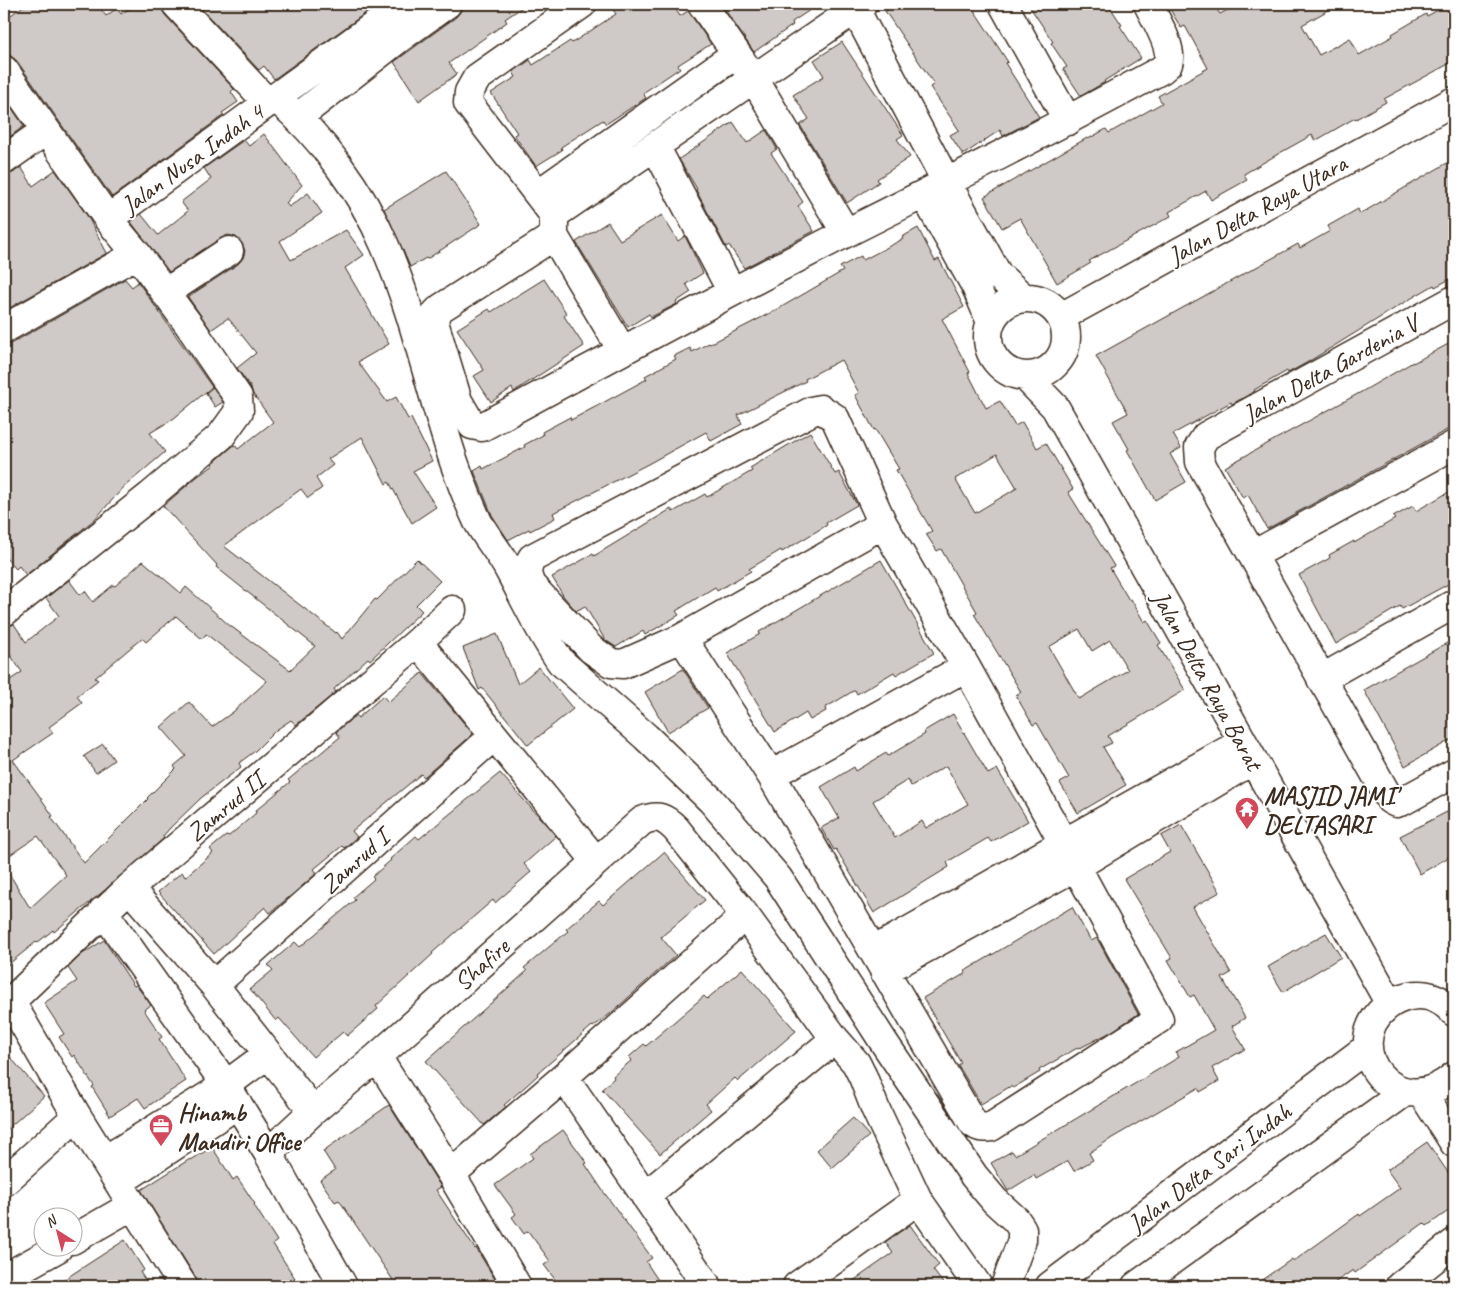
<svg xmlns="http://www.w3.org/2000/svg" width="1458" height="1290" font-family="Caveat,sans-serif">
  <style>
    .building { fill: #cfcac7; stroke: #3b2a1e; fill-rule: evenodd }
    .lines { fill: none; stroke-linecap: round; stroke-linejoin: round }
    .minor-casing { stroke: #3b2a1e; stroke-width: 31 }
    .minor { stroke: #fff; stroke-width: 28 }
    .labels { text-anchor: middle; stroke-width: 4; stroke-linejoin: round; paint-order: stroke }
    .street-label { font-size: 25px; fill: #3b2a1e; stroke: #fff }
    .poi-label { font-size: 25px; font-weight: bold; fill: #3b2a1e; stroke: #fff; text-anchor: start }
  </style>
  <rect width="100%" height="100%" fill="#fff"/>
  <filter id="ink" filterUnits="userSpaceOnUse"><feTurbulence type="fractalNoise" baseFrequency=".02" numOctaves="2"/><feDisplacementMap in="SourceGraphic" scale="10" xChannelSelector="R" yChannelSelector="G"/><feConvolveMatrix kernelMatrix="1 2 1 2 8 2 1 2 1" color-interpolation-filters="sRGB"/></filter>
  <g filter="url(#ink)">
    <path class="building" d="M26 4H97L106 16 117 8 121 14 136 4H161V8L165 15 234 89 231 92 238 102 222 113 224 115 112 197 17 61 11 56 4 55V20Z
      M197 4H378L274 79 264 66 259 70Z
      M462 4H527L505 19 507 22 449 63 457 74 419 101 394 62 456 17 461 11Z
      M609 4H672L680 16 688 11 711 44 678 65 680 68 643 93 646 98 606 124 603 120 561 147 562 150 536 166 514 135 517 133 491 93 516 77 513 72 530 60 533 65 570 41 572 43 616 14Z
      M721 4H819L792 22 793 25 754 52Z
      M896 4H970L1008 62 1005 63 1039 117 1003 136 1000 130 963 155 950 135 959 130 930 87 934 84 885 11Z
      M1028 4H1108L1122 25 1120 26 1141 58 1104 81 1105 82 1081 96 1063 69 1067 67 1051 43 1053 42Z
      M1167 4H1213L1220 14 1239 4H1339L1302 25 1319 55 1350 38 1359 55 1393 36 1392 34 1426 14 1427 16 1449 4H1454V61L1384 99 1386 102 1356 119 1355 118 1315 141 1312 135 1278 154 1244 174 1247 180 1211 200 1206 191 1169 212 1171 216 1089 261 1091 263 1057 283 1020 218 1002 228 984 197 1087 138 1088 139 1106 129 1109 133 1139 116 1162 103 1158 96 1208 68 1185 26 1181 28Z
      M842 42 903 135 897 139 910 157 877 179 879 182 847 203 800 125 809 119 793 95 824 76 814 60Z
      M4 97 24 126 4 141Z
      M733 122 747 143 766 130 777 149 771 153 803 202 798 206 814 231 744 268 729 245 726 247 696 190 697 189 679 159Z
      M264 134 302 185 286 203 289 207 308 193 322 213 280 241 291 260 346 230 364 255 345 268 389 344 358 362 387 402 396 397 408 419 411 418 432 461 413 471 436 507 412 523 389 482 386 484 362 437 328 459 333 465 316 478 322 488 308 498 301 489 224 546 336 633 337 632 342 639 375 599 377 600 417 559 440 581 416 605 422 611 370 660 368 658 334 689 336 692 296 725 291 720 276 730 255 751 239 763 241 767 201 798 170 828 163 836 164 838 105 890 54 932 53 930 37 943 36 942 4 968V865L30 908 66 875 38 836 4 859V684L22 672 4 646V627L14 624 26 642 59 616 46 598 69 580 80 595 85 591 93 602 113 585 115 586 143 561 181 593 186 587 229 625 290 670 315 646 216 567 217 565 163 506 198 476 214 465 212 464 233 446 235 445 238 449 273 422 253 394 251 388 237 368 256 353 228 318 211 330 188 297 238 264 243 258 245 251 242 243 236 237 228 235 221 238 169 272 131 222 141 214 158 235 188 211 181 202 211 179 204 168 244 140 249 146ZM176 616 202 639 206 634 267 681 233 712 212 727 189 702 161 727 186 756 174 766 176 769 147 798 148 799 84 863 51 817 53 816 38 794 13 760 53 733 49 727 82 703 77 696 98 680 95 678 142 638 146 642Z
      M1454 159V277L1435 287 1434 285 1405 302 1308 362 1288 373 1287 371 1254 390 1255 391 1232 404 1231 402 1173 434 1181 448 1170 454 1186 482 1155 500 1127 450 1129 449 1113 421 1128 413 1096 356 1298 244 1300 248 1330 231 1328 226 1358 209 1360 214Z
      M21 167 33 186 55 170 88 217 107 253 4 311V175L13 173Z
      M446 171 481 224 427 259 426 258 410 267 384 209Z
      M662 215 678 241 685 236 703 273 686 284 691 292 676 302 677 304 651 317 649 314 628 327 576 242 608 222 620 240Z
      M918 228 935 261 939 259 964 307 942 319 970 372 968 373 986 408 1000 401 1015 426 1022 422 1037 448 1046 443 1073 489 1068 492 1114 566 1110 568 1129 600 1131 599 1144 622 1147 620 1161 643 1158 645 1185 690 1108 736 1112 743 1103 747 1126 785 1078 813 1060 783 1069 778 1037 723 1033 725 1016 696 1021 692 974 614 977 612 941 549 937 551 926 534 932 531 896 470 899 469 875 429 874 430 855 395 859 393 841 360 805 379 806 381 738 415 742 424 711 441 706 432 648 464 553 513 555 518 530 531 529 529 508 540 492 515 474 471 482 466 483 469 525 447 524 445 543 435 542 432 570 417 571 420 647 379 645 376 676 359 674 356 690 348 692 352 709 343 710 344 778 309 843 271 840 267 861 256 863 260 903 239 902 237ZM997 454 1017 488 975 513 955 479ZM1079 629 1092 651 1110 640 1128 670 1079 699 1049 647Z
      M125 279 132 287 138 282 212 387 173 419 150 433 165 452 124 487 95 519 26 575 19 566 16 569 4 556V345L12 343Z
      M544 279 567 314 564 316 584 346 518 389 514 392 512 388 491 402 474 376 484 370 457 329 489 309 491 312Z
      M1454 341V426L1267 529 1248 495 1243 498 1225 467 1363 391 1413 362V363Z
      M213 387 223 402 215 407 206 393Z
      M810 432 835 474 839 472 857 505 826 523 827 525 782 552 781 550 749 569 751 571 717 591 715 587 676 611 679 615 645 635 643 631 616 647 605 640 585 606 576 611 564 597 552 577 593 554 594 556 671 509 673 512 705 494 707 497 752 471 750 468Z
      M1454 489V581L1402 609 1400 606 1336 644 1299 575 1330 558 1329 555 1354 541V543L1395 519 1393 517 1413 506 1416 511Z
      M881 560 934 653 896 675 894 672 857 694 855 690 825 708 826 711 810 720 806 713 775 732 727 653 760 634 759 632Z
      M497 634 518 684 539 667 573 709 528 745 482 688 479 690 463 648Z
      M1454 639V738L1405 766 1364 690Z
      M683 669 708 708 668 732 645 692Z
      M422 673 473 734 424 777 421 774 352 831 357 837 344 848 342 846 314 869 317 873 294 893 270 913 265 907 214 954 158 892 182 872 185 877 213 853 210 849 227 835 229 836 256 813 255 811 290 782 288 780 340 737 336 732 356 715 358 718 383 696 388 702Z
      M953 714 988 774 997 769 1028 821 991 842 988 838 947 862 949 867 874 913 836 849 834 850 821 828 839 818 821 787 854 767 856 771 886 753 888 756 925 734 924 731ZM946 766 968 804 926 828 922 821 895 838 873 801 908 780 911 786Z
      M103 744 114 760 96 773 84 756Z
      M500 773 556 836 524 864 531 872 495 903 493 900 432 953 433 954 376 1006 378 1009 347 1036 343 1032 313 1057 279 1018 276 1021 250 989 273 970 268 965 295 942 300 947 355 900 353 897 374 879 372 877 391 860 390 859 416 836 419 839Z
      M1447 812 1454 824V854L1420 874 1400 836Z
      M1181 825 1220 892 1193 907 1231 973 1222 978 1245 1018 1232 1026 1245 1049 1212 1068 1219 1081 1200 1092 1198 1088 1112 1138 1089 1153 1093 1160 1074 1171 1068 1161 1036 1179 1034 1175 1008 1191 991 1163 1012 1151 1015 1155 1141 1080 1179 1057 1176 1052 1214 1030 1194 995 1190 997 1168 960 1172 958 1124 879 1170 852 1161 836Z
      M664 852 705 900 661 937 676 955 610 1014 593 1027 592 1026 537 1074 538 1075 527 1085 504 1105 506 1107 484 1125 426 1061 527 971 524 968 568 931 566 929 599 901 603 905Z
      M1072 907 1091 941 1097 938 1138 1014 1111 1032 1080 1048 1079 1047 1039 1070 1040 1072 1013 1088 1011 1086 981 1104 958 1065 961 1063 923 998 966 973 965 971Z
      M1326 933 1341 957 1283 992 1268 967Z
      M104 940 134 986 136 985 151 1005 144 1010 162 1037 159 1039 186 1081 145 1108 138 1098 110 1116 92 1087 94 1086 74 1055 72 1057 59 1037 64 1034 44 1003 77 981 68 968 81 955Z
      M742 969 796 1031 738 1081 735 1078 706 1104 711 1110 660 1154 602 1089 614 1078 613 1076 632 1060 629 1057 644 1044 646 1046 704 996 707 999Z
      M4 1050 44 1096 4 1132Z
      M389 1105 441 1187 436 1190 475 1249 476 1248 499 1286H397L339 1200 335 1202 320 1180 335 1170 323 1151Z
      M853 1118 869 1136 832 1168 817 1150Z
      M563 1130 587 1163 585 1164 603 1191 652 1258 646 1262 662 1286H560L544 1265 550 1261 528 1231 524 1234 512 1217 516 1214 495 1185 533 1158 530 1154Z
      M1427 1142 1454 1181V1207L1427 1226 1424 1223 1355 1273 1353 1270 1330 1286H1253L1292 1259 1294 1261 1359 1214 1360 1216 1400 1188 1387 1170Z
      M212 1147 233 1180 237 1177 255 1204 254 1205 277 1241 273 1244 300 1286H200L198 1283 196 1278 141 1190 190 1159 191 1160Z
      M910 1225 939 1265 933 1270 945 1286H846L893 1253 885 1242Z
      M125 1240 144 1270 140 1272 149 1286H54Z"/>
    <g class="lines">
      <defs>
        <path id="minor" d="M176 4 268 103
          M702 4 754 79 846 233
          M863 4 554 215V236L441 308 436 313 434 322 458 401 472 425 482 427C603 361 724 295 846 233 952 180 1057 127 1161 70L1168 64C1174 48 1155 19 1148 4
          M1003 4 1068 121
          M855 9 947 183 998 275 1024 298
          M4 70 108 219 137 254 189 325 238 397 239 411 221 436 150 496 4 612
          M276 98C321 136 362 192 385 246 415 316 430 391 454 462 461 482 469 503 478 522 487 538 500 553 509 570 526 601 540 633 561 662L646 737 711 800 778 878 885 1044 974 1176 995 1201 1016 1220 1022 1229V1240L1005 1286
          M298 117 397 40 447 4
          M655 146 732 292
          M4 160 45 131
          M538 194 736 54
          M924 194 976 287 991 322
          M554 215 468 103 469 92 477 78 582 4
          M108 219 404 4
          M554 236 622 350
          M165 293 229 251
          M988 337a39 39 0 1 1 78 0a39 39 0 1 1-78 0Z
          M1454 300 1206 436 1199 447 1200 462 1390 800 1396 803 1403 801 1454 773
          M1061 317 1454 101
          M4 329 137 254
          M1025 376 1055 407 1390 1004
          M1253 555 1454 445
          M682 638 771 775 973 1123C979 1128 983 1128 991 1127L1159 1019 1064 844 966 667 883 524 835 418 821 409 812 411 532 558C526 569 526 574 531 585L591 649 611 663 623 664 682 638 883 524
          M418 642 596 861
          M1321 679 1454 604
          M771 775 966 667
          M129 888 214 985 313 1111
          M103 911 226 1085 268 1153 343 1286
          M873 951 1243 742
          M884 971 1077 866 1253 760
          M214 985 494 736
          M11 1002 77 1116 183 1286
          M4 1008 129 888 418 642 452 610
          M1454 1012C1443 1000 1427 992 1410 996 1400 998 1393 1001 1386 1007 1337 1047 1396 1127 1454 1076
          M377 1057 451 1174 517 1286
          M564 1077 707 1286
          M1422 1093 1454 1143
          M268 1153 313 1111 377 1057 642 821C658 814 665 818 676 829L744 914 835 1039 856 1063 863 1077 875 1108 918 1200 978 1286
          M105 1160 226 1085 268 1054
          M451 1174 564 1077 731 928 744 914
          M4 1182 77 1116
          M119 1182 238 1104
          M645 1196 835 1039
          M72 1240 133 1205
          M4 1278 58 1248
          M797 1286 918 1200
          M1050 1286 1368 1047
          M1136 1286 1405 1092
          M1400 1286 1454 1243"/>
      </defs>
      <use href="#minor" class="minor-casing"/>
      <use href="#minor" class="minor"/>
    </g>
  </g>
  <defs>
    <symbol id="temple-pin" viewBox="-11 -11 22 30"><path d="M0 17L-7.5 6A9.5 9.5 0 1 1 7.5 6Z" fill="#d1495b" stroke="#fff"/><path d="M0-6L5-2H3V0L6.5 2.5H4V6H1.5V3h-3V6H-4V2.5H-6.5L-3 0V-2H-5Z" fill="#fff"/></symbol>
    <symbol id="office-pin" viewBox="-11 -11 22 30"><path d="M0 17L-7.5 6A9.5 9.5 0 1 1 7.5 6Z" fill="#d1495b" stroke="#fff"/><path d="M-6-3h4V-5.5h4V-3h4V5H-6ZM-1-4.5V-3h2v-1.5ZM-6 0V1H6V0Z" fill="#fff"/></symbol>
  </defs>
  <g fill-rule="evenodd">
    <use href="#temple-pin" x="1233" y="795" width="28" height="38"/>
    <use href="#office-pin" x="147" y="1112" width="28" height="38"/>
  </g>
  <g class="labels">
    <g class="street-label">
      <text transform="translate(192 158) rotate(-36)" y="9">Jalan Nusa Indah 4</text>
      <text transform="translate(1257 209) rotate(-29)" y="9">Jalan Delta Raya Utara</text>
      <text transform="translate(1330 368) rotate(-29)" y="9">Jalan Delta Gardenia V</text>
      <text transform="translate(1208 680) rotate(61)" y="9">Jalan Delta Raya Barat</text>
      <text transform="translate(225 806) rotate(-40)" y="9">Zamrud II</text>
      <text transform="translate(354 861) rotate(-42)" y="9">Zamrud I</text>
      <text transform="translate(481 964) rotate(-42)" y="9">Shafire</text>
      <text transform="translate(1209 1167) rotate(-37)" y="9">Jalan Delta Sari Indah</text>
    </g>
    <g class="poi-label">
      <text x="1264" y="804">MASJID JAMI'<tspan x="1264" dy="29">DELTASARI</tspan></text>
      <text x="178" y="1121">Hinamb<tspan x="178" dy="29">Mandiri Office</tspan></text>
    </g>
  </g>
  <rect width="1458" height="1290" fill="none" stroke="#fff" stroke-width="20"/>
  <rect x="10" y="10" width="1438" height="1270" fill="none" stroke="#3b2a1e" stroke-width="2" filter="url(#ink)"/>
  <g transform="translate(58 1232) rotate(324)"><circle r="24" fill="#ffffff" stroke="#b1aaa5"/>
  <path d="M0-4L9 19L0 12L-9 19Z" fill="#d1495b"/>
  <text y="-8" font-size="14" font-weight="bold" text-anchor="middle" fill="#3b2a1e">N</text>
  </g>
</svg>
